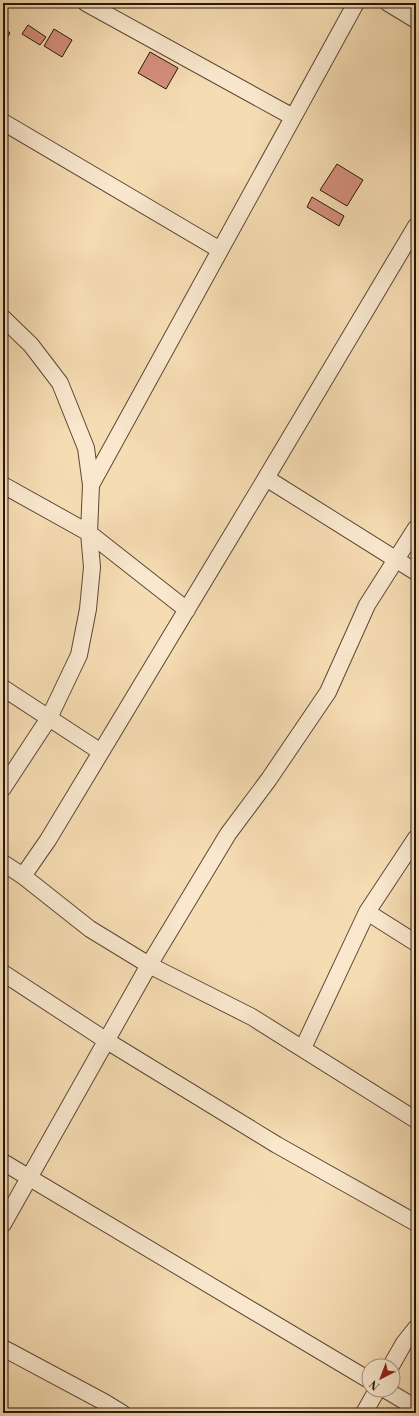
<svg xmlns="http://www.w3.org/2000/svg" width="419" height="1416" font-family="'Libre Bodoni',serif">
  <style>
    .building { fill: #d48f7c; stroke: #29170a }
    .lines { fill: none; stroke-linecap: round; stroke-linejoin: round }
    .street-casing { stroke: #5c4834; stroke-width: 18 }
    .street { stroke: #f9e8ce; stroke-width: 16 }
  </style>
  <rect width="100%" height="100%" fill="#f6dcb3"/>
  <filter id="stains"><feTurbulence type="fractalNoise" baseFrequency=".005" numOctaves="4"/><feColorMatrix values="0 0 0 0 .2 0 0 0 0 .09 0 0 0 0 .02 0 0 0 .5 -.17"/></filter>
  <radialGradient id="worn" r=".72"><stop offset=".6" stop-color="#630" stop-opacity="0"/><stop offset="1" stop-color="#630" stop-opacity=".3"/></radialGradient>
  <path class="building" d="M28 25 46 37 40 45 22 34Z
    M3 28 10 33 3 44Z
    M54 29 72 40 62 57 44 46Z
    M150 52 178 68 166 89 138 73Z
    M337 164 363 180 347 206 320 190Z
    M312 197 344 216 339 226 307 207Z"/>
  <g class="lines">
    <defs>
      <path id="street" d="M86 3 293 117
        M388 3 416 20
        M3 122 220 250
        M3 318 31 345 60 383 86 448 91 485 89 533 92 567 88 609 79 655 49 718 3 788
        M266 478 416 572
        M3 485 89 533 187 610
        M91 485 356 3
        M3 688 101 752
        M416 838 367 912 416 943
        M3 863 23 876 90 929 149 965 252 1017 416 1120
        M23 876 48 840 266 478 416 226
        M3 973 107 1041 277 1145 416 1223
        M303 1048 367 912
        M3 1162 369 1380
        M3 1224 149 965 228 834 269 779 328 692 367 605 416 528
        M3 1348 104 1402 122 1413
        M391 1366 404 1343 416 1328
        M386 1390 416 1408
        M364 1413 377 1390"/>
    </defs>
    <use href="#street" class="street-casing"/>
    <use href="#street" class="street"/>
  </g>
  <rect width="419" height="1416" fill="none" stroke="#f6dcb3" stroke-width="16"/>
  <rect x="4" y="4" width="411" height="1408" fill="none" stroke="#29170a" stroke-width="2"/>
  <rect x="8" y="8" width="403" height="1400" fill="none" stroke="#29170a"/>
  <g transform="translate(381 1378) rotate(222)"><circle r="19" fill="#f9e8ce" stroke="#a69480"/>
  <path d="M0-3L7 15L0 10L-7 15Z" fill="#8f2418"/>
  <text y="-6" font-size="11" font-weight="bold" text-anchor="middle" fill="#29170a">N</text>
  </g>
  <rect width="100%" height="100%" filter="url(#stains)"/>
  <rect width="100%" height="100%" fill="url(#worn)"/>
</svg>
